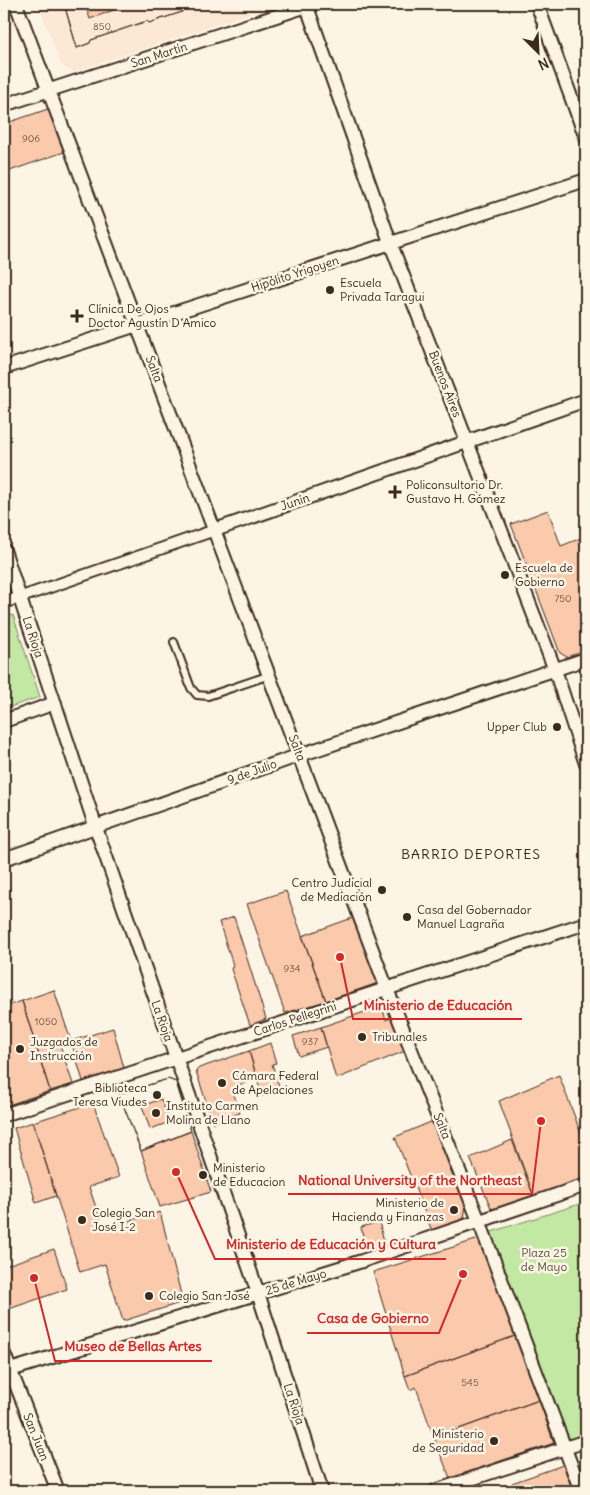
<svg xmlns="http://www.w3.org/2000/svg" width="590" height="1495" font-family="Delius,sans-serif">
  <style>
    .built { fill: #fce8d4 }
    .green { fill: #c2e8a3; stroke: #7e8960 }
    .building { fill: #fbc9ab; stroke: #3b2a1e; fill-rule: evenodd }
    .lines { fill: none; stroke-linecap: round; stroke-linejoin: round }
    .service-casing { stroke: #3b2a1e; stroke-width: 10 }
    .pedestrian-casing { stroke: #3b2a1e; stroke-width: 14 }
    .minor-casing { stroke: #3b2a1e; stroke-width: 16 }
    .service { stroke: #fcf5e5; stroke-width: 6 }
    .pedestrian { stroke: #fcf5e5; stroke-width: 10 }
    .minor { stroke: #fcf5e5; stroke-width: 12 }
    .poi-dot { fill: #3b2a1e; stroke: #fcf5e5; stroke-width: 2 }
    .labels { text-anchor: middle; stroke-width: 5; stroke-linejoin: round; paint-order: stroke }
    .number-label { font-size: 10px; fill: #6b5241 }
    .street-label { font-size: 12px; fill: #3b2a1e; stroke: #fcf5e5 }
    .poi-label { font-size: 12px; fill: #3b2a1e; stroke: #fcf5e5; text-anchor: start }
    .park-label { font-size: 12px; fill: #565039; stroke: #fcf5e5 }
    .neighbourhood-label { font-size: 14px; letter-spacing: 1px; fill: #3b2a1e; stroke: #fcf5e5 }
    .leader { fill: none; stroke: #d62828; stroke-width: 2 }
    .callout-dot { fill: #d62828; stroke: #fcf5e5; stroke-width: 2 }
    .callout-label { font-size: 14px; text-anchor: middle; font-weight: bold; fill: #d62828; stroke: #fcf5e5; stroke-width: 5; stroke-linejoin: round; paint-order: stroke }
  </style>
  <rect width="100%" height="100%" fill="#fcf5e5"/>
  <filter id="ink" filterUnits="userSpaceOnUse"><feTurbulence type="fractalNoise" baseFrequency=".02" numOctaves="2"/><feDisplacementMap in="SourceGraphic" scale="10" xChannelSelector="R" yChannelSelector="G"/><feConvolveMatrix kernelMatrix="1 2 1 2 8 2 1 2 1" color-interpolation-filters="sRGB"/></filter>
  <g filter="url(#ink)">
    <path class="built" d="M38 4H278L73 72 61 65Z"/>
    <path class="green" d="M13 615 40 697 4 709V618Z
      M586 1202V1439L568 1445 488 1233Z"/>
    <path class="building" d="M64 4H85L90 19 129 4H201L182 10V12L149 23 147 21 91 40 90 43 77 48Z
      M64 4H201L182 10V12L149 23 147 21 91 40 90 43 77 48Z
      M48 109 64 152 4 173V124Z
      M548 510 561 546 586 536V650L567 657 560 653 511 524Z
      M286 891 326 1001 285 1013 247 904Z
      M234 917 266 1019 250 1025 231 969 233 965 219 922Z
      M355 917 378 979 375 984 326 1001 302 936Z
      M54 990 71 1041 60 1045 73 1084 50 1091 22 1001Z
      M22 1001 50 1091 8 1105 4 1090V1007Z
      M382 1006 386 1020 393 1017 405 1051 336 1079 321 1027Z
      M321 1027 327 1047 299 1056 293 1036Z
      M113 1028 124 1068 83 1081 71 1041Z
      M270 1043 276 1063 272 1064 280 1089 262 1096 249 1051Z
      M249 1051 257 1078 232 1088 240 1113 213 1123 196 1071 199 1068Z
      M559 1075 586 1147V1178L534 1197 499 1101Z
      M168 1079 176 1082 191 1131 141 1151 119 1094ZM161 1099 170 1122 150 1129 142 1106Z
      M168 1079 176 1082 191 1131 141 1151 119 1094Z
      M93 1103 119 1177 89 1187 103 1228 160 1212 183 1302 123 1321 105 1264 80 1272 33 1122Z
      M433 1121 466 1206 464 1218 458 1222 432 1231 395 1137Z
      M33 1122 56 1196 36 1203 14 1128Z
      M191 1131 211 1192 160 1207 141 1151Z
      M512 1140 534 1197 496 1210 491 1208 470 1158Z
      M379 1222 384 1241 365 1245 361 1227Z
      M479 1239 515 1336 405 1376 373 1272Z
      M54 1249 67 1289 6 1310 4 1302V1266Z
      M515 1336 539 1400 434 1438 416 1387 410 1390 405 1376Z
      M539 1400 554 1443 450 1478 434 1438Z
      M563 1465 573 1491H515L512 1483Z"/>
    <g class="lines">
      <defs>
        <path id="service" d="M174 642 191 688 197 695 208 696 270 675"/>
        <path id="pedestrian" d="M4 603 215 530"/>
        <path id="minor" d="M16 4 387 989 479 1221 581 1491
          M306 4 390 242 555 670 586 764
          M537 4 586 138
          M4 105 313 4
          M4 368 586 180
          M215 530 586 400
          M4 550 96 828 258 1293 322 1491
          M4 721 55 703
          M4 859 300 755 586 659
          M4 1115 586 923
          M4 1354 58 1491
          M4 1372 362 1261 586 1185
          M435 1491 586 1441"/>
      </defs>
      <use href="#service" class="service-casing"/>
      <use href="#pedestrian" class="pedestrian-casing"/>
      <use href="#minor" class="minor-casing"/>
      <use href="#service" class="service"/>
      <use href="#pedestrian" class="pedestrian"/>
      <use href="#minor" class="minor"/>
    </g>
  </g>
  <g class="poi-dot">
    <circle cx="330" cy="290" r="5"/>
    <path d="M74.5 308.5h5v5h5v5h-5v5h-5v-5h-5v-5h5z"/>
    <path d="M392.5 484.5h5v5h5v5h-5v5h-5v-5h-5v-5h5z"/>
    <circle cx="505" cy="575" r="5"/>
    <circle cx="557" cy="727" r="5"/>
    <circle cx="382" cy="890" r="5"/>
    <circle cx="407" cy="917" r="5"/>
    <circle cx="362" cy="1037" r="5"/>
    <circle cx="20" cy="1049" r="5"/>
    <circle cx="222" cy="1083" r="5"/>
    <circle cx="157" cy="1095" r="5"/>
    <circle cx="156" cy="1113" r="5"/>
    <circle cx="203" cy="1175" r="5"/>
    <circle cx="454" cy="1210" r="5"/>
    <circle cx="82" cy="1220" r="5"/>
    <circle cx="149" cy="1296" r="5"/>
    <circle cx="494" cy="1441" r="5"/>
  </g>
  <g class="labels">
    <g class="number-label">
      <text x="102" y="30">850</text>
      <text x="31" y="142">906</text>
      <text x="563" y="602">750</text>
      <text x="292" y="972">934</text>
      <text x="46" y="1025">1050</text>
      <text x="310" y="1045">937</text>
      <text x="470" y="1386">545</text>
    </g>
    <g class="street-label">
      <text transform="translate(159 55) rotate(-18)" y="4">San Martín</text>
      <text transform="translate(295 274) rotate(-18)" y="4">Hipólito Yrigoyen</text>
      <text transform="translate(154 369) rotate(69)" y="4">Salta</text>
      <text transform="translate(445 384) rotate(69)" y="4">Buenos Aires</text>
      <text transform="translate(295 502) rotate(-19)" y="4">Junín</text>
      <text transform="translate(33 637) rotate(72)" y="4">La Rioja</text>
      <text transform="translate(297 748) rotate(69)" y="4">Salta</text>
      <text transform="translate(252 772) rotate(-20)" y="4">9 de Julio</text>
      <text transform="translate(295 1019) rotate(-18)" y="4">Carlos Pellegrini</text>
      <text transform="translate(162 1021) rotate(71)" y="4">La Rioja</text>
      <text transform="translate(442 1126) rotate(68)" y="4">Salta</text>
      <text transform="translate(296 1282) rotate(-17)" y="4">25 de Mayo</text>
      <text transform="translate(294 1404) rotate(72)" y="4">La Rioja</text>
      <text transform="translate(36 1437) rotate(68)" y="4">San Juan</text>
    </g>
    <g class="poi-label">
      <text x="340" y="287">Escuela<tspan x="340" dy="14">Privada Taragui</tspan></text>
      <text x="88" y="313">Clínica De Ojos<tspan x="88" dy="14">Doctor Agustín D Amico</tspan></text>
      <text x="406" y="489">Policonsultorio Dr.<tspan x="406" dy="14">Gustavo H. Gómez</tspan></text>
      <text x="515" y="572">Escuela de<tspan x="515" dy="14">Gobierno</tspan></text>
      <text x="547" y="731" text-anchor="end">Upper Club</text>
      <text x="372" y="887" text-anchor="end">Centro Judicial<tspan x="372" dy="14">de Mediación</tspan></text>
      <text x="417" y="914">Casa del Gobernador<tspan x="417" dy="14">Manuel Lagraña</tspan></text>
      <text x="372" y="1041">Tribunales</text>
      <text x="30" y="1046">Juzgados de<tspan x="30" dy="14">Instrucción</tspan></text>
      <text x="232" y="1080">Cámara Federal<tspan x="232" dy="14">de Apelaciones</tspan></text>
      <text x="147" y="1092" text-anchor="end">Biblioteca<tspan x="147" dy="14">Teresa Viudes</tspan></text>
      <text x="166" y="1110">Instituto Carmen<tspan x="166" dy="14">Molina de Llano</tspan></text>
      <text x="213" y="1172">Ministerio<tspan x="213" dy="14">de Educacion</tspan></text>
      <text x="444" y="1207" text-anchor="end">Ministerio de<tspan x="444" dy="14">Hacienda y Finanzas</tspan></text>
      <text x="92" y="1217">Colegio San<tspan x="92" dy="14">José I-2</tspan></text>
      <text x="159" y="1300">Colegio San José</text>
      <text x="484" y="1438" text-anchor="end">Ministerio<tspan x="484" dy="14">de Seguridad</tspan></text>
    </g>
    <g class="park-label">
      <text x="544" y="1257">Plaza 25<tspan x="544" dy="14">de Mayo</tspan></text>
    </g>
    <g class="neighbourhood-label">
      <text x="471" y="859">BARRIO DEPORTES</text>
    </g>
  </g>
  <path class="leader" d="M340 957L353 1019H522M541 1121L532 1194H288M176 1172L215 1259H446M463 1274L439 1333H307M34 1278L55 1361H212"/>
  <g class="callout-dot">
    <circle cx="340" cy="957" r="5"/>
    <circle cx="541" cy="1121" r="5"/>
    <circle cx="176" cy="1172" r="5"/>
    <circle cx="463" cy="1274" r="5"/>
    <circle cx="34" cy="1278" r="5"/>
  </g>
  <g class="callout-label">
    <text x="438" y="1010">Ministerio de Educación</text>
    <text x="410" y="1185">National University of the Northeast</text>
    <text x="331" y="1249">Ministerio de Educación y Cultura</text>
    <text x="373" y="1323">Casa de Gobierno</text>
    <text x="133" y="1351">Museo de Bellas Artes</text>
  </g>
  <rect width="590" height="1495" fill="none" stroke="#fcf5e5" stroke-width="20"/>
  <rect x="10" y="10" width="570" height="1475" fill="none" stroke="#3b2a1e" stroke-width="2" filter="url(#ink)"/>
  <g transform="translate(538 52) rotate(156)" stroke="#fcf5e5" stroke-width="4" paint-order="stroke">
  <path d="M0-4L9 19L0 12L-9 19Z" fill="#3b2a1e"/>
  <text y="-8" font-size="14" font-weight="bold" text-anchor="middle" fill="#3b2a1e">N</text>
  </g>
</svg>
